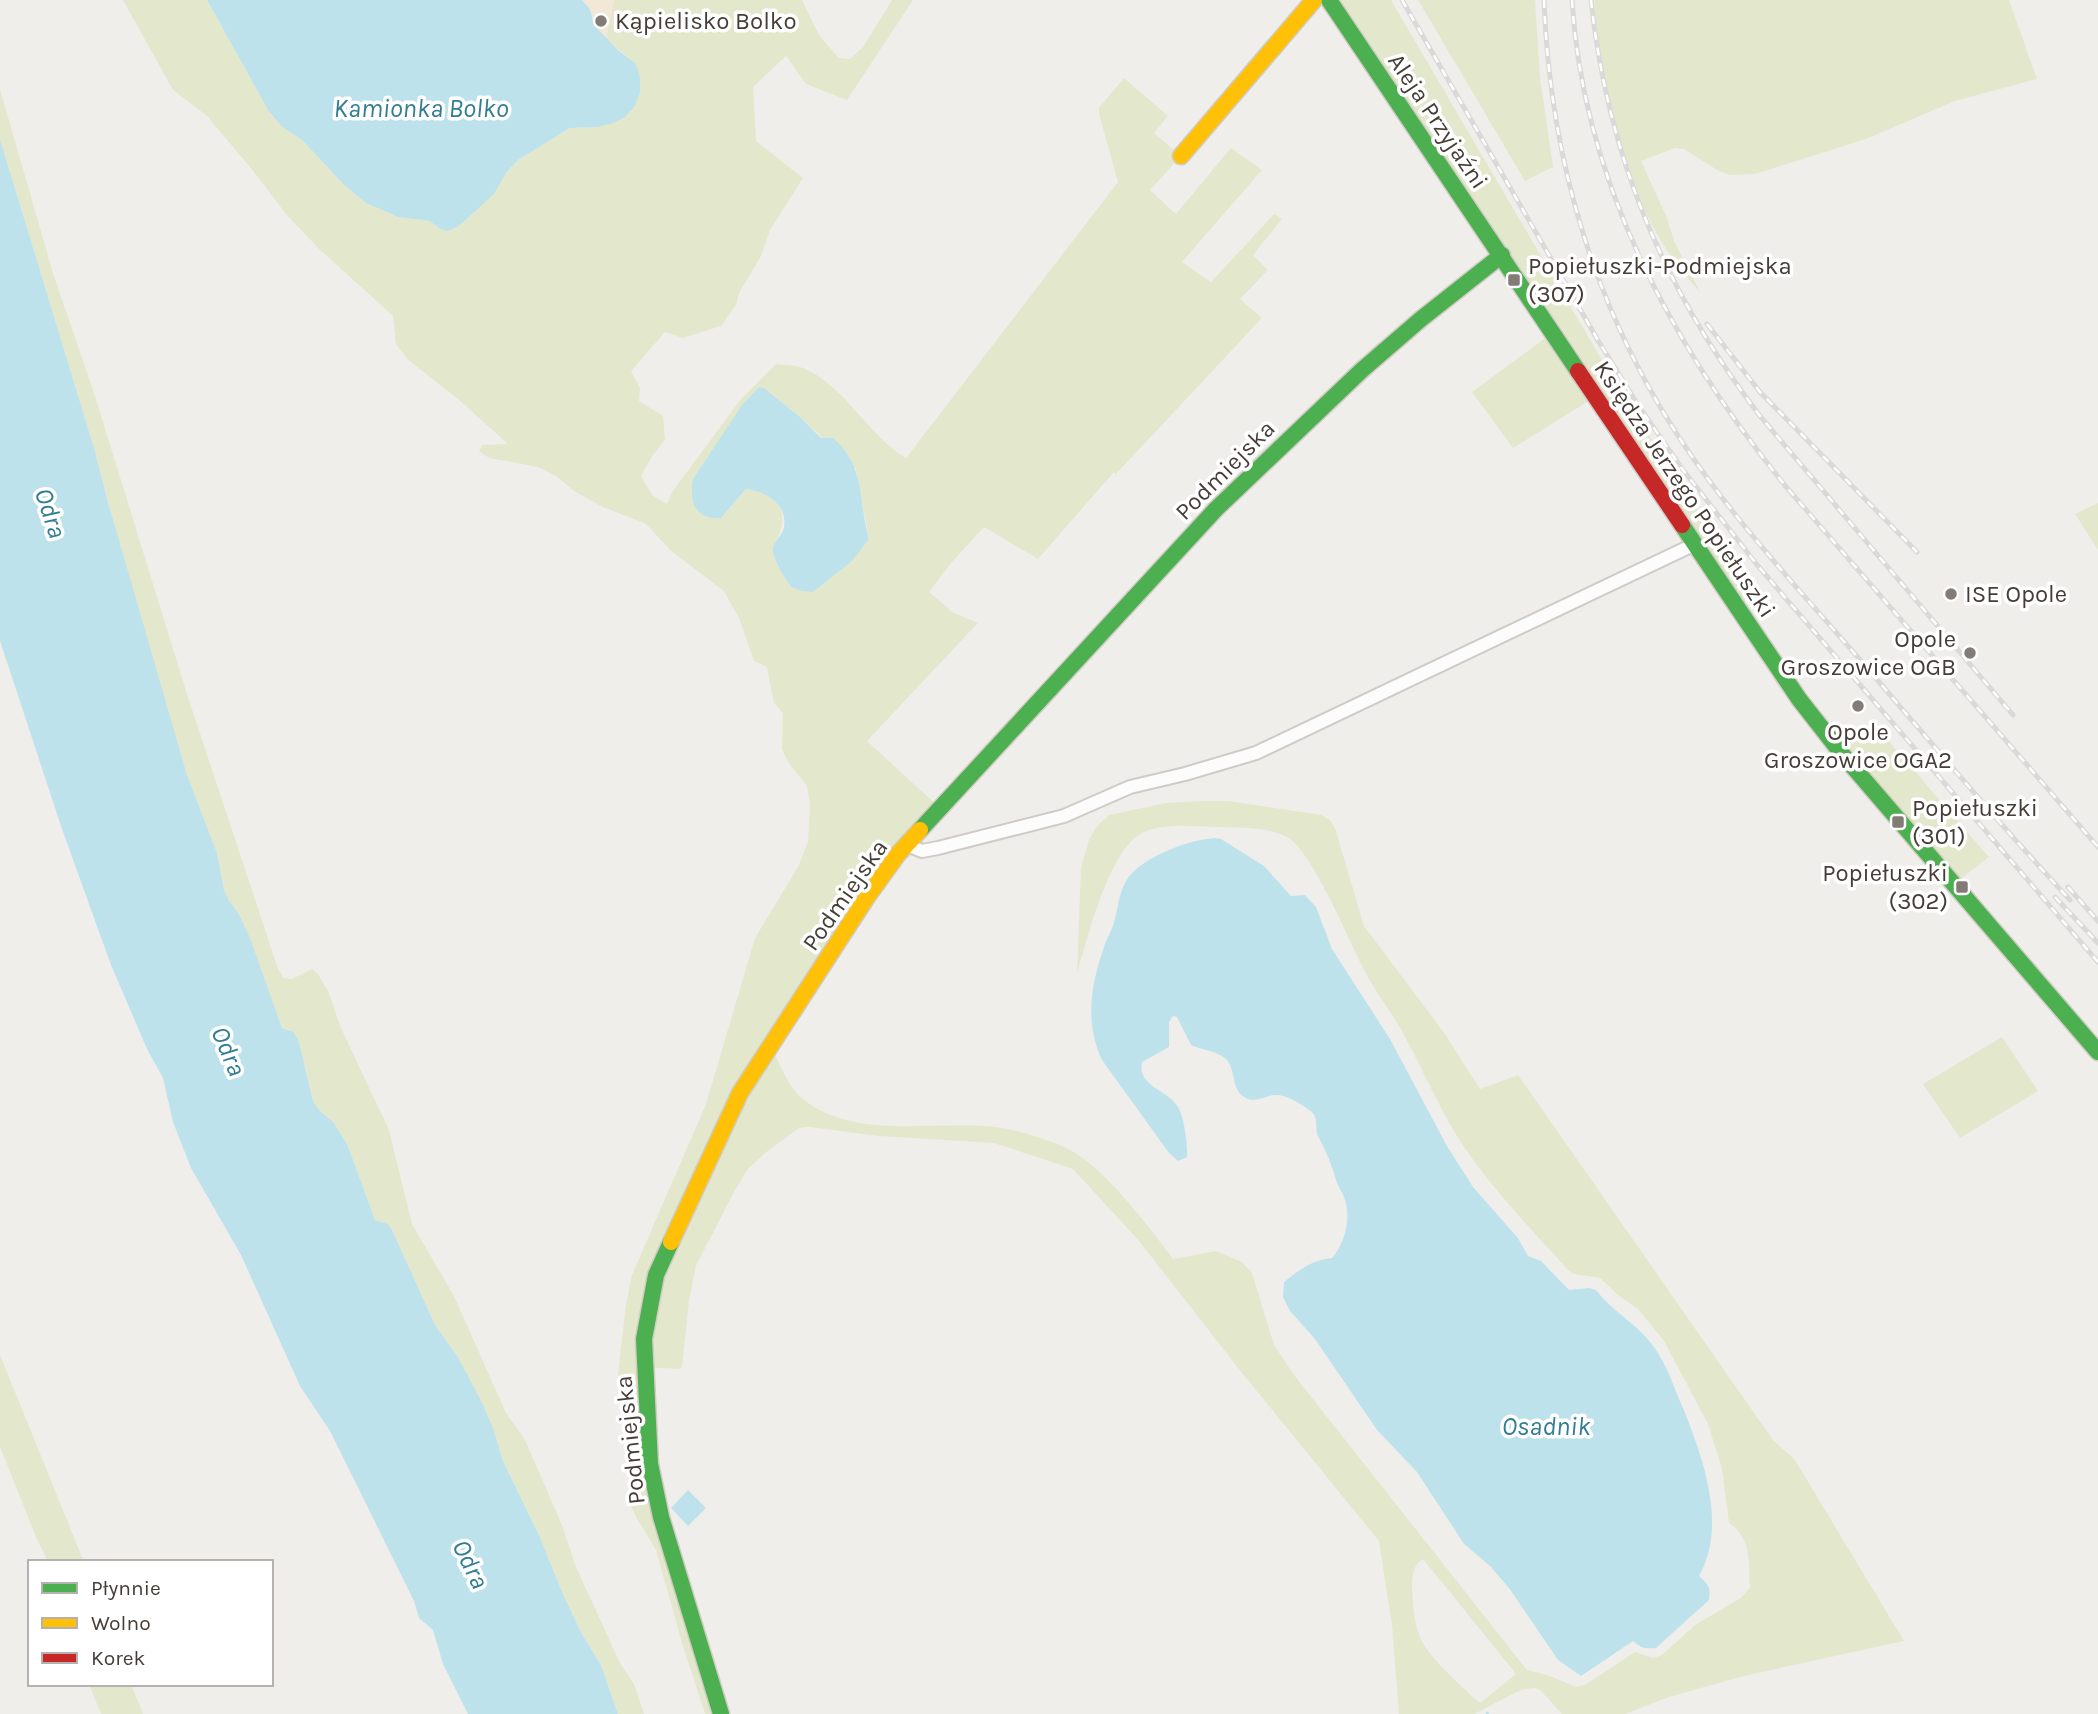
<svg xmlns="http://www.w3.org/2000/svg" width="2098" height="1714" font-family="Karla,sans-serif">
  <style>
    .green { fill: #e3e8cc; fill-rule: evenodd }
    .sand { fill: #f3e7d7 }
    .water { fill: #bee2ec }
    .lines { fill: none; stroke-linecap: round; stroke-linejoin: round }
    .stream { stroke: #bee2ec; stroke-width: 2.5 }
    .street-casing { stroke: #cecbc8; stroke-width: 16 }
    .fast-casing { stroke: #d0cbc4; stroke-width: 19 }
    .slow-casing { stroke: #d0cbc4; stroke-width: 19 }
    .jam-casing { stroke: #d0cbc4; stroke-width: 19 }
    .street { stroke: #fdfcfc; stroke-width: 12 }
    .fast { stroke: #4caf50; stroke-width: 16 }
    .slow { stroke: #ffc107; stroke-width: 16 }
    .jam { stroke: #c62828; stroke-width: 16 }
    .rail-casing { stroke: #d9d9d8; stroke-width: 5 }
    .rail { stroke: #fff; stroke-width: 2.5; stroke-dasharray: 8; stroke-linecap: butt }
    .poi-dot { fill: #827b76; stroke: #fff; stroke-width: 2.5 }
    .labels { text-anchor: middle; stroke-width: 7; stroke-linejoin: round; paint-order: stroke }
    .poi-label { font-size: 24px; fill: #463d37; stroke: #fff; text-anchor: start }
    .street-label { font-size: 24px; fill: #463d37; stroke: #fff }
    .water-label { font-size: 26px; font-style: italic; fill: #317d94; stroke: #fff }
  </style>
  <rect width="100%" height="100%" fill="#f0eeeb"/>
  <path class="green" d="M123 0H207L268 110 281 126 302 140 344 185 366 203 398 217 431 221 440 229 459 226 518 160 570 128 598 127 640 92C641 58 626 59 606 38L614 0H802L819 35 839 58 850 59 863 47 892 0H913L847 100 806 84 786 56 753 87 756 141 803 178 770 230 761 256 739 293 736 305 721 326 683 338 665 332 631 371 640 388 639 401 663 416 665 440 653 455 641 476 652 495 667 504 672 492 741 399 776 364C784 365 795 365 803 368 846 386 867 435 906 458L1118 182 1099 114V108L1124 78 1168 116 1154 133 1181 156 1150 190 1176 214 1231 148 1262 170 1182 262 1211 282 1274 214 1282 219 1253 255 1268 270 1240 299 1262 318 1116 474 1114 472 1038 559 984 527 951 563 929 592 954 613 978 623 867 741 941 809 898 854 771 1044C778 1061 788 1087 803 1099 853 1139 926 1122 984 1126 1009 1127 1038 1136 1062 1146 1100 1161 1149 1226 1173 1259L1216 1251 1242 1262 1252 1273 1274 1345 1294 1375 1527 1670 1550 1676 1576 1687 1585 1685 1635 1652 1653 1658 1662 1655 1695 1625 1741 1598 1750 1587C1748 1562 1752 1538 1729 1523L1722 1469 1708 1424 1664 1341 1638 1309 1619 1296 1600 1278 1574 1274 1568 1270C1526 1223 1479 1176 1448 1121 1432 1092 1418 1061 1402 1031 1390 1010 1374 990 1363 968 1348 938 1314 857 1290 839 1271 826 1239 828 1217 827 1194 826 1165 823 1144 832 1109 848 1088 938 1077 973L1081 868 1089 840 1097 826 1109 815 1166 803 1203 801H1229L1321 815 1330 820 1335 828 1364 926 1445 1034 1480 1089 1518 1075 1773 1440 1795 1460 1904 1641 1744 1676 1669 1697 1625 1714H1562L1540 1690 1534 1688 1521 1690 1474 1714H1399L1392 1625 1379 1541 1242 1373 1139 1241 1073 1169 994 1143 879 1136 809 1127 799 1128 765 1153 747 1170 735 1190 696 1266 689 1301 682 1366 680 1369 645 1367 650 1464 721 1714H705L682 1643 656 1550 637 1519 630 1504 626 1434 618 1374 626 1304 632 1275 706 1104 755 938 798 867 808 842 810 804 807 786 788 762 782 749 783 713 774 703 767 667 754 661 739 618 724 591 671 551 646 524 603 507 574 491 556 476 538 467 489 458 479 451 482 445 508 444 458 399 407 359 396 344 393 316 318 248 286 214 254 172 207 116 173 90ZM760 387 764 388 800 417 856 469 869 539 791 586 777 564 773 547C792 516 782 494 746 489L721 518 693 479ZM1423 1559 1516 1674 1480 1703C1468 1693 1431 1658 1424 1645 1414 1628 1413 1606 1412 1587 1412 1576 1413 1565 1423 1559Z
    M1329 0H1391L1599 355 1675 477 1724 548 1761 589 1737 606 1595 397 1513 448 1472 392 1552 333Z
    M1418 0H1535L1540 77 1553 167 1525 181Z
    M1594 0H2009L2037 79 1955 101 1866 139 1755 174 1729 175 1717 170 1684 149 1675 148 1641 161 1667 218 1674 241 1701 294C1690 280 1678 267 1668 252 1621 179 1600 85 1594 0Z
    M0 89 53 273 95 396 187 694 277 966 283 978 292 979 312 969 318 974 328 991 341 1028 389 1130 412 1224 454 1296 506 1413 525 1440 562 1525 576 1567 620 1663 634 1684 644 1714H618L601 1665 582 1634 563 1594 539 1535 503 1461 493 1428 458 1357 435 1325 388 1224 375 1220 348 1146 334 1123 319 1110 313 1101 306 1069 290 1030 282 1028 239 914 228 901 224 890 217 853 195 799 171 725 108 502 94 448 0 139Z
    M2098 503V550L2075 514Z
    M1873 723 1989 857 1954 884 1838 748Z
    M2002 1037 2038 1091 1960 1138 1923 1084Z
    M0 1355 82 1557 84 1562H48L36 1537 0 1447Z
    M89 1684H131L143 1714H101Z"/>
  <path class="sand" d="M582 0H614L606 38 593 25 590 9Z"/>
  <path class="water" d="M207 0H582L590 9 594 25 618 50 636 64 640 77V92L635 106 625 117 613 123 598 127 570 128 518 160 506 173 494 194 459 226 448 231 440 229 430 221 398 217 366 203 344 185 302 140 281 126 268 110Z
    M0 139 94 448 108 502 187 775 217 853 224 890 229 901 239 914 250 938 282 1028 294 1032 299 1042 313 1101 319 1110 334 1123 348 1146 375 1220 388 1224 392 1230 435 1325 458 1357 482 1403 493 1428 503 1461 539 1535 563 1594 582 1634 601 1665 618 1714H468L443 1664 433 1630 419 1618 414 1601 330 1431 300 1386 241 1255 191 1168 173 1122 163 1078 147 1049 111 965 62 829 0 641Z
    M759 387 764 388 800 417 821 438H833C866 466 858 501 869 539L852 561 813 592C806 591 798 591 792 587 786 582 771 556 773 547 775 541 782 535 784 528 788 504 765 491 746 489L721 518C694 520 689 501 693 479L742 405Z
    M1215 838 1221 839 1264 866 1291 896 1305 895 1316 907 1332 949 1390 1039 1447 1146 1473 1187 1518 1238 1528 1256 1541 1261 1569 1290 1589 1288 1596 1290C1611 1310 1634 1322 1650 1342 1663 1358 1670 1376 1677 1394 1699 1446 1730 1522 1699 1576 1708 1584 1711 1587 1709 1600L1656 1648C1646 1649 1640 1648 1633 1641L1581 1676 1558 1660 1509 1588 1490 1566 1464 1544 1417 1472 1377 1430 1315 1339 1290 1311 1283 1297 1284 1282C1299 1270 1312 1260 1332 1258 1345 1243 1352 1217 1344 1197 1342 1192 1339 1188 1337 1183 1331 1163 1328 1156 1319 1138 1313 1128 1321 1118 1309 1110 1300 1103 1287 1095 1275 1095 1263 1096 1255 1104 1244 1097 1231 1089 1236 1069 1226 1059 1217 1051 1202 1050 1191 1045L1177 1017 1173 1016 1169 1022V1047L1142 1062C1137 1087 1168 1089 1178 1107 1184 1116 1188 1146 1187 1157L1178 1161 1169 1153 1102 1060C1084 1021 1091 984 1105 944 1108 936 1113 928 1115 919 1119 904 1119 891 1128 878 1143 857 1190 839 1215 838Z
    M688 1490 706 1508 688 1526 671 1508Z"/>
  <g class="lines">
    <path class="stream" d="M1487 1713 1488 1714"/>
    <defs>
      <path id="street" d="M907 845 922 851 938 848 1064 816 1130 787 1185 774 1256 753 1695 544"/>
      <path id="fast" d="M1329 0 1578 371
        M1682 525 1799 699 1842 754 2098 1052
        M920 830 1216 509 1362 370 1421 319 1502 255
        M671 1242 656 1275 644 1339 650 1464 661 1517 721 1714"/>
      <path id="slow" d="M1181 156 1314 0
        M671 1242 740 1093 867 897 898 854 920 830"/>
      <path id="jam" d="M1578 371 1682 525"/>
    </defs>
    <use href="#street" class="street-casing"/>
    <use href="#fast" class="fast-casing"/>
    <use href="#slow" class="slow-casing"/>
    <use href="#jam" class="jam-casing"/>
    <use href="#street" class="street"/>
    <use href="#fast" class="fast"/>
    <use href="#slow" class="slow"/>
    <use href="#jam" class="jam"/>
    <defs>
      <path id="rail" d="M1402 0 1599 342 1640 408 1683 470 1758 566 2098 962
        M1544 0C1550 165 1598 322 1693 458 1743 530 1804 595 1861 661 1930 741 1998 823 2070 900
        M1572 0C1583 182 1674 350 1788 489L2098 847
        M1591 0C1608 158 1664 290 1760 416L2013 715
        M1707 324 1760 392 1917 552
        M2068 887 2098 921
        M2055 897 2098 943"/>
    </defs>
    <use href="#rail" class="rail-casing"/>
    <use href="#rail" class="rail"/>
  </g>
  <g class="poi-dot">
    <circle cx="601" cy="21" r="7"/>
    <rect x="1507" y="273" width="14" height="14" rx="3.5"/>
    <circle cx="1951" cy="594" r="7"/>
    <circle cx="1970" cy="653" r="7"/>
    <circle cx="1858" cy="706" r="7"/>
    <rect x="1891" y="815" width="14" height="14" rx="3.5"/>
    <rect x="1955" y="880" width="14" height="14" rx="3.5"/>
  </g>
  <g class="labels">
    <g class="poi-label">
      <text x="615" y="29">Kąpielisko Bolko</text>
      <text x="1528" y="274">Popiełuszki-Podmiejska<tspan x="1528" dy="28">(307)</tspan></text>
      <text x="1965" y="602">ISE Opole</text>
      <text x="1956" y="647" text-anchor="end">Opole<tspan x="1956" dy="28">Groszowice OGB</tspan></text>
      <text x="1858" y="740" text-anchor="middle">Opole<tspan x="1858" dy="28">Groszowice OGA2</tspan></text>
      <text x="1912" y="816">Popiełuszki<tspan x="1912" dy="28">(301)</tspan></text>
      <text x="1948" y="881" text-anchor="end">Popiełuszki<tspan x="1948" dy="28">(302)</tspan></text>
    </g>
    <g class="street-label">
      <text transform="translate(1438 121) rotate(56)" y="8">Aleja Przyjaźni</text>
      <text transform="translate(1225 470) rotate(-45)" y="8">Podmiejska</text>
      <text transform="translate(1685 489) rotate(56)" y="8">Księdza Jerzego Popiełuszki</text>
      <text transform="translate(845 895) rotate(-55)" y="8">Podmiejska</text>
      <text transform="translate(630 1440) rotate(-96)" y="8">Podmiejska</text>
    </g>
    <g class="water-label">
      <text x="421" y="117">Kamionka Bolko</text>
      <text transform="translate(51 513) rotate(72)" y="9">Odra</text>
      <text transform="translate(229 1051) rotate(67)" y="9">Odra</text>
      <text x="1546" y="1435">Osadnik</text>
      <text transform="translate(471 1564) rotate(64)" y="9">Odra</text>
    </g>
  </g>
  <rect x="28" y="1560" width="245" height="126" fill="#ffffff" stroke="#b5b1af" stroke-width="2"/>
  <rect x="42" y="1583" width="35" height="10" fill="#4caf50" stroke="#b5b1af" stroke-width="2"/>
  <text x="91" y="1595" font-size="21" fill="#463d37">Płynnie</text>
  <rect x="42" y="1618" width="35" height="10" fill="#ffc107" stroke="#b5b1af" stroke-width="2"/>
  <text x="91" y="1630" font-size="21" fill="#463d37">Wolno</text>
  <rect x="42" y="1653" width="35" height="10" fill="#c62828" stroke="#b5b1af" stroke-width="2"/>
  <text x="91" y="1665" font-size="21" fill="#463d37">Korek</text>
</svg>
